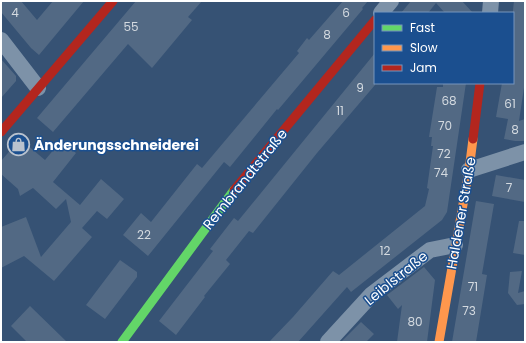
<svg xmlns="http://www.w3.org/2000/svg" width="526" height="343" font-family="Poppins,sans-serif">
  <style>
    .building { fill: #526984 }
    .lines { fill: none; stroke-linecap: round; stroke-linejoin: round }
    .street { stroke: #7d92a8; stroke-width: 16 }
    .fast { stroke: #63d668; stroke-width: 9 }
    .slow { stroke: #ff974d; stroke-width: 9 }
    .jam { stroke: #b3261e; stroke-width: 9 }
    .labels { text-anchor: middle; stroke-width: 3; stroke-linejoin: round; paint-order: stroke }
    .number-label { font-size: 12px; fill: #d4dae0 }
    .poi-label { font-size: 14px; font-weight: bold; fill: #fff; stroke: #1b4f8f; text-anchor: start }
    .street-label { font-size: 14px; fill: #fff; stroke: #1b4f8f }
  </style>
  <rect width="100%" height="100%" fill="#365274"/>
  <path class="building" d="M1 1H21L37 20 53 1H84L39 55 31 48 1 12Z
    M136 1H202L188 17 192 20 152 68 128 44 53 132 37 118Z
    M343 1H368L362 8 363 9 278 110 277 109 230 167 224 162 148 256 123 235 141 213 151 222 197 164 202 168 299 53 297 51 307 38 309 40Z
    M411 1H462L473 13H445L436 3 428 13H401Z
    M514 1H525V81L519 121 525 119V141H515L504 139 508 119 496 117 502 83H513V10Z
    M375 53V85L317 153 253 233 249 231 226 260 230 264 204 296 205 297 176 335 159 321 213 251 210 249 234 218 238 221Z
    M1 59 16 76V81L1 98Z
    M443 83H466L447 212 442 220 351 292 347 287 298 342H269L293 317 333 271 339 275 425 206 429 189 427 188 433 146H431L432 137H429L437 87H443Z
    M20 139 45 160 61 141 76 153 53 182 80 205 101 179 124 199 107 219 97 211 82 228 92 237 54 281 24 256 1 268V227L26 217 41 257 71 222 66 199 56 209 33 188 20 196 18 189 1 174V161Z
    M496 175 525 180V202L492 196Z
    M476 201 494 204 482 274 487 275 476 342H452Z
    M519 221H525V255L513 253Z
    M120 260 137 272V277L105 319 86 305Z
    M424 267 435 280 427 342H397L402 305 398 309 387 295Z
    M522 271 518 293 525 291V304L517 305 508 293 510 272Z
    M30 306 67 342H27L11 326Z
    M361 322 374 334 366 342H341Z"/>
  <g class="lines">
    <path class="street" d="M381 13 391 1
      M490 13 491 1
      M1 40 38 88
      M469 170 525 152
      M328 342 372 294 430 250 455 245"/>
    <path class="fast" d="M122 342 234 190"/>
    <path class="slow" d="M439 342 469 170 473 139"/>
    <path class="jam" d="M1 132 113 1
      M473 139 480 83
      M234 190 375 20"/>
  </g>
  <defs>
    <symbol id="shop-ring" viewBox="-11 -11 22 22"><circle r="9.5" fill="#1b4f8f" stroke="#b9c2ce" stroke-width="1.5"/><path d="M-5-2.5h2.3a2.7 3.5 0 0 1 5.4 0H5L5.5 6h-11ZM-1.5-2.5h3a1.5 2.3 0 0 0-3 0Z" fill="#b9c2ce"/></symbol>
  </defs>
  <g fill-rule="evenodd">
    <use href="#shop-ring" x="6" y="132" width="25" height="25"/>
  </g>
  <g class="labels">
    <g class="number-label">
      <text x="15" y="17">4</text>
      <text x="346" y="17">6</text>
      <text x="131" y="31">55</text>
      <text x="327" y="39">8</text>
      <text x="360" y="92">9</text>
      <text x="449" y="105">68</text>
      <text x="510" y="108">61</text>
      <text x="340" y="115">11</text>
      <text x="445" y="130">70</text>
      <text x="515" y="134">8</text>
      <text x="444" y="158">72</text>
      <text x="441" y="177">74</text>
      <text x="509" y="192">7</text>
      <text x="144" y="239">22</text>
      <text x="385" y="255">12</text>
      <text x="473" y="291">71</text>
      <text x="469" y="315">73</text>
      <text x="415" y="326">80</text>
    </g>
    <g class="poi-label">
      <text x="34" y="150">Änderungsschneiderei</text>
    </g>
    <g class="street-label">
      <text transform="translate(245 179) rotate(-51)" y="5">Rembrandtstraße</text>
      <text transform="translate(461 213) rotate(-80)" y="5">Haldener Straße</text>
      <text transform="translate(396 278) rotate(-39)" y="5">Leiblstraße</text>
    </g>
  </g>
  <rect width="526" height="343" fill="none" stroke="#ffffff" stroke-width="4"/>
  <rect x="374" y="12" width="140" height="72" fill="#1b4f8f" stroke="#7695bc"/>
  <rect x="382" y="25" width="20" height="6" fill="#63d668" stroke="#7695bc"/>
  <text x="410" y="32" font-size="12" fill="#ffffff">Fast</text>
  <rect x="382" y="45" width="20" height="6" fill="#ff974d" stroke="#7695bc"/>
  <text x="410" y="52" font-size="12" fill="#ffffff">Slow</text>
  <rect x="382" y="65" width="20" height="6" fill="#b3261e" stroke="#7695bc"/>
  <text x="410" y="72" font-size="12" fill="#ffffff">Jam</text>
</svg>
